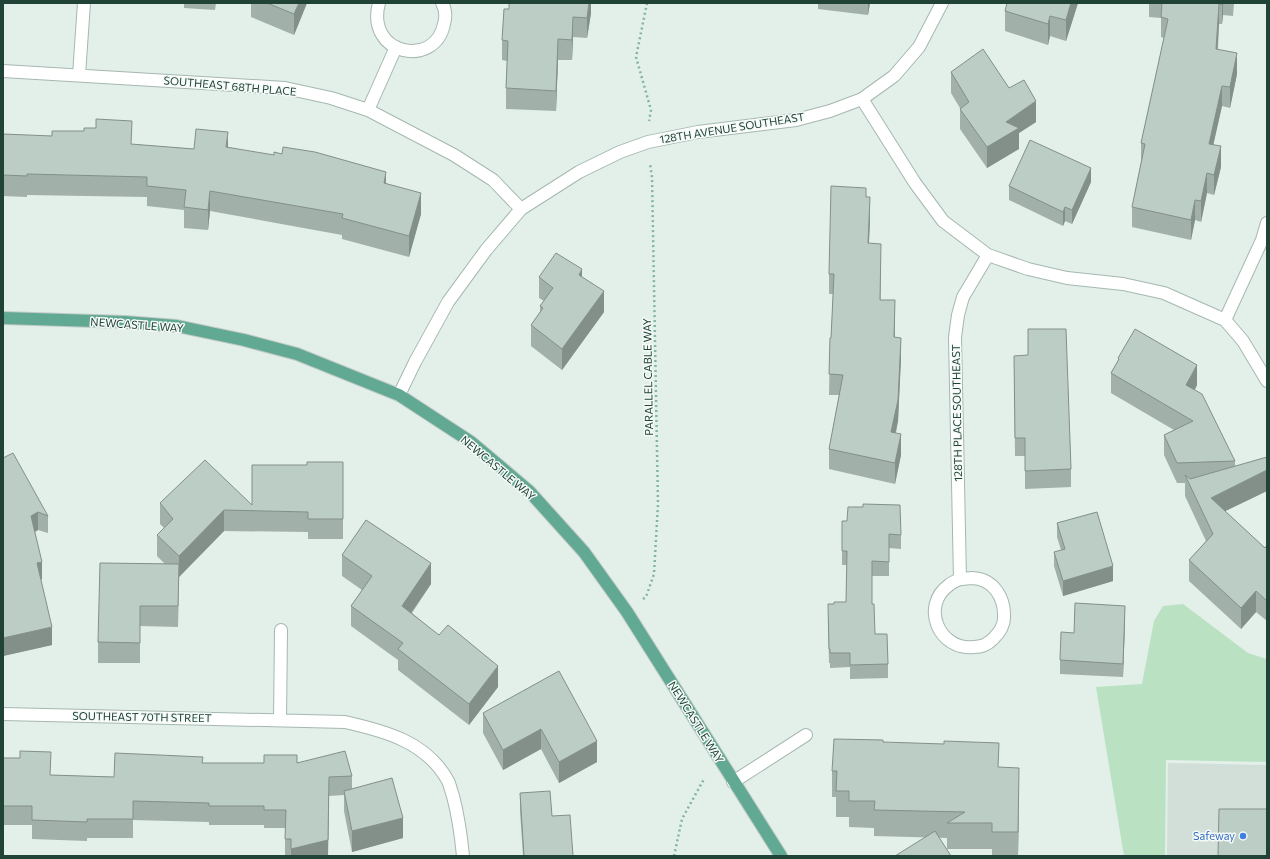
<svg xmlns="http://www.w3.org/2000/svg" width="1270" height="859" font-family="Commissioner,sans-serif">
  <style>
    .built { fill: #d1dfd8 }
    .green { fill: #bae2c2 }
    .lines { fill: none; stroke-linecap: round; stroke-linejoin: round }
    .minor-casing { stroke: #a5b8b0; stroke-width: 14 }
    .major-casing { stroke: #c1cac7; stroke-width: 14 }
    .path { stroke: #80b6a2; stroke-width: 2.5; stroke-dasharray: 2 3; stroke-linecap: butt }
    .minor { stroke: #fff; stroke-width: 12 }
    .major { stroke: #62a993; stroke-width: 12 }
    .wall { fill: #a1b0a9 }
    .shaded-wall { fill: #839089 }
    .building { fill: #bbcdc4; stroke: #839089 }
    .shop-dot { fill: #3f7fe0; stroke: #f4faf7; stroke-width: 1.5 }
    .labels { text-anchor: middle; stroke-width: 3; stroke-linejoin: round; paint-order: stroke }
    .street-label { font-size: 11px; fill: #204237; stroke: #f4faf7 }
    .shop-label { font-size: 11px; fill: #366cbe; stroke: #f4faf7; text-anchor: end }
  </style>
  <rect width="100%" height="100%" fill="#e3efe9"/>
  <path class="built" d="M1168 763 1267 765V856H1167Z"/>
  <path class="green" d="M1183 604 1248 653 1267 659V762L1166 760 1165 856H1124L1096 687 1142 684 1154 621 1163 606Z"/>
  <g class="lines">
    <defs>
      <path id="minor" d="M379 3C365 55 435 69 444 24 446 17 446 10 442 3
        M3 71 285 88 331 98 368 110 454 155 493 180 521 209
        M79 75 84 3
        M862 99 915 183 943 221 988 255 1028 269 1067 278 1123 284 1164 293 1225 320 1243 341 1267 381
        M368 110 396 47
        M1225 320 1262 240 1267 223
        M399 395 415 362 448 302 486 250 521 209 579 172 620 152 648 142 698 132 796 120 830 111 862 99 894 76 919 47 942 3
        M960 579C964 579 968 578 972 578 994 579 1005 598 1004 618 1004 626 999 633 993 639 988 644 981 647 974 647 939 651 920 606 949 585 952 582 956 581 960 579L955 337 958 315 963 297 988 255
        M3 714 345 722C385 731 427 742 448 781 450 785 451 791 453 796 458 815 461 835 463 856
        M280 720 281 630
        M733 782 806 735"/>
      <path id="major" d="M3 318 125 322 177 326 244 340 297 354 399 395 471 442 529 491 584 552 627 612 781 856"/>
    </defs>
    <use href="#minor" class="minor-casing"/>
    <use href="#major" class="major-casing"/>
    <path class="path" d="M647 3 636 57 651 110 649 121
      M643 599 646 597 654 574 658 504 652 177 650 164
      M674 856 682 819 704 779"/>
    <use href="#minor" class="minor"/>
    <use href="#major" class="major"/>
  </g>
  <path class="wall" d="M184 3H216L215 10 184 8Z
    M251 3H307L294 35 251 17Z
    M591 3V13L587 38 573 37 572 60H558L556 111 506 109V88L507 61 502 60V40L509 9Z
    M818 3H870L868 15 818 9Z
    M1078 3 1066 41 1050 36 1048 45 1005 31V11Z
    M1149 3H1234L1233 16 1223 15 1222 24H1219L1218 49 1237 74 1230 108 1222 106 1213 145 1221 167 1214 195 1207 193 1201 222 1195 220 1191 240 1132 227V207L1141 162V143L1164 38 1161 37V18L1149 17Z
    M951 72 1009 88 1036 122 1019 133V149L987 168 960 129V108L951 93Z
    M3 134 194 149 228 147 386 183 421 214 409 257 342 239V235L210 211 208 230 184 228V210L147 206V197L27 195V197L3 196Z
    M1091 182 1072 224 1065 221 1063 226 1009 200V186Z
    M866 197 870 218 869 243 881 265 880 300 895 321V337L901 358 898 421 896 433 901 455 895 484 829 469V449L839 395H829L830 338H831L833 294H829V274Z
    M539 277H582L604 312 562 370 531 346V325L540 312V306L544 301 539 298Z
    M1014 356 1071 469V487L1025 489V456H1015Z
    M1118 358 1197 385 1195 390 1235 461V466L1267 470V491L1225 511 1265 548 1267 545V621L1256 612 1241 629 1189 581V560L1206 541 1185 496V483H1177L1164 455V435L1174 430 1111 393V373L1118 361Z
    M3 458 48 516V533L38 530 35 532 42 579 41 580 52 645 3 656Z
    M343 462V539H308V532L224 531 179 577 178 627 140 626V663H98V642L165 564 157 556V535L164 528 160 524V503L252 505 307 465Z
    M842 521 901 535V549L889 548V576H872V604L875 634 888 664V678L850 679V667L830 668V663H829L828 619 834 604 846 602 847 565H842Z
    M1057 523 1113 581 1063 596 1054 566V552L1061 550 1057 537Z
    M342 555 431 584 412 613 498 687 469 725 398 670V660L351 626V606L362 590 342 576Z
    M1125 620 1123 677 1060 674V660L1074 633Z
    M483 713 597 741V762L559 783 541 749 503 770 483 733Z
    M883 742 999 767 1019 794 1018 856H992V849H947V838L874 836V828L849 827V817H836V797H832V771Z
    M3 758 51 775 114 777 203 763H297L352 776V789L403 838 352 852 344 811V795L329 796 328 856H285V828H264V825H209V822L133 820V838H87V841L32 839V825H3Z
    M520 793 552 816 573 856H523L520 811Z"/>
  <path class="shaded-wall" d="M299 3H307L294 35V14Z
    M589 3H591V13L587 38V18Z
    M868 3H870L868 15Z
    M1071 3H1078L1066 41V20Z
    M1222 3H1223V15L1222 24Z
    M1219 4V24L1216 70V49Z
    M1050 16V36L1048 45V24Z
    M573 17V37L572 60V40Z
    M558 39V60L556 111V91Z
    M1237 53V74L1230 108V87Z
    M1222 86V106L1209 164V144Z
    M1036 101V122L1019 133V149L987 168V147L1006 122Z
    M228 132V153L226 147Z
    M1221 146V167L1214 195V175Z
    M1091 168V182L1072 224V210Z
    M386 172V193L384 183Z
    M1207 173V193L1201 222V201Z
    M210 191V211L208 230V210Z
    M421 193V214L409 257V236Z
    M870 197V218L868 264V243Z
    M1195 200V220L1191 240V220Z
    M1065 207V221L1063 226V212Z
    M881 244V265L880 320V300Z
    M582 269V290L579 275Z
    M604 291V312L562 370V349Z
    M895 300V321L894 358V337Z
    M901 338V358L898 421 891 453V432Z
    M1197 365V385L1186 405V385Z
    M901 434V455L895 484V463Z
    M1267 470V491L1211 518V498Z
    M224 510V531L179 577 178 627 179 556Z
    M38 512V530L31 534V516Z
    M42 562V579L37 581V563Z
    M431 563V584L402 626V606Z
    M1113 566V581L1063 596V581Z
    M1256 591V612L1241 629V608Z
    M1125 606V620L1123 677V664Z
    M52 627V645L3 656V638Z
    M498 666V687L469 725V704Z
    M541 729V749L503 770V750Z
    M597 741V762L559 783V762Z
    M1019 768V794L1018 856V832Z
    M329 777 328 856H291V849Z
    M403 818V838L352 852V831Z"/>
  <path class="building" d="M267 3H299L294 14Z
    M509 3H589L587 18 573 17 572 40 558 39 556 91 506 88 508 41 502 40 504 9H509Z
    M1007 3H1071L1066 20 1050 16 1048 24 1005 11Z
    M1162 3H1222V4H1219L1216 49 1237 53 1230 87 1222 86 1209 144 1221 146 1214 175 1207 173 1201 201 1195 200 1191 220 1132 207 1145 144 1141 143 1168 19 1161 17Z
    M983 49 1009 88 1024 80 1036 101 1006 122 1019 128 987 147 960 109 969 102 951 72Z
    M96 119 132 121 131 144 194 149 196 129 228 132 226 147 274 155V152L282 154 283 147 315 152 386 172 384 183 421 193 409 236 342 218 343 214 210 191 208 210 184 207 186 190 147 186V177L27 174V176L3 175V134L52 136V131H84V128H96Z
    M1030 140 1091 168 1072 210 1065 207 1063 212 1009 186Z
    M831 186 866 188V197H870L868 243 881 244 880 300H895L894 337 901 338 898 400 891 432 901 434 895 463 829 449 843 375 829 374 830 338H831L834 274H829Z
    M556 253 582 269 579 275 604 291 562 349 531 325 543 308 540 306 553 288 539 277Z
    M1028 329H1066L1071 469 1025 471V438H1015L1014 356 1028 355Z
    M1135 329 1197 365 1186 385 1202 394 1235 461 1177 463 1164 435 1193 421 1111 373 1119 359 1118 358Z
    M13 453 48 516 38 512 31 516 42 562 37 563 52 627 3 638V458Z
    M1267 457V470L1211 498 1265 548 1267 545V601L1256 591 1241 608 1189 560 1213 534 1185 475 1190 479Z
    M205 460 252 505V465H307V462H343V519H308V512L224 510 179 556 157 535 173 519 160 503Z
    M863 504 900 505 901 535 889 534V562L872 561V604H874L875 634H887L888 664 850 665V653H830V649H829L828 604H834V602H846L847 551H842V521H847L848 507H863Z
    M1097 512 1113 566 1063 581 1054 552 1065 549 1057 523Z
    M366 520 431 563 402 606 439 635 448 625 498 666 469 704 398 649 403 643 351 606 372 576 342 555Z
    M100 563 179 564 178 606H140V643L98 642Z
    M1075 603 1125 606 1123 664 1060 660 1061 632 1074 633Z
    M559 671 597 741 559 762 541 729 503 750 483 713Z
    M834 739 883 740V742L944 744V741L999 743 998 767 1019 768 1018 832H992V823H947L965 812 874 810 875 801H849V791H836L837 771H832Z
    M20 751 51 752 50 775 114 777 115 753 203 757 202 763H264V755H297V763L345 751 352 776 329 777 328 840 291 849V839H285L286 810H264V806H209V803L133 801V819H87V822L32 820V806H3V758H20Z
    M392 778 403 818 352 831 344 791Z
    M550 791 552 816 570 815 573 856H524L520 793Z
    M1219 809H1267V856H1218Z
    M935 831 951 856H895Z"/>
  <circle class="shop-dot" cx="1243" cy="836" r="4"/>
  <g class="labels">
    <g class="street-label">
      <text transform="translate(230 86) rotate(5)" y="4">SOUTHEAST 68TH PLACE</text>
      <text transform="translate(732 128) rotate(-9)" y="4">128TH AVENUE SOUTHEAST</text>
      <text transform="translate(137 325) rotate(4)" y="4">NEWCASTLE WAY</text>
      <text transform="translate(648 377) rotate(-91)" y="4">PARALLEL CABLE WAY</text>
      <text transform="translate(957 413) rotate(-91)" y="4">128TH PLACE SOUTHEAST</text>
      <text transform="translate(498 468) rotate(40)" y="4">NEWCASTLE WAY</text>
      <text transform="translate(142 717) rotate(1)" y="4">SOUTHEAST 70TH STREET</text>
      <text transform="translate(696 722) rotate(58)" y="4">NEWCASTLE WAY</text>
    </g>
    <g class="shop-label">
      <text x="1235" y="840">Safeway</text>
    </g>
  </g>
  <rect width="1270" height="859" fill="none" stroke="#204237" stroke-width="8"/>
</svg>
